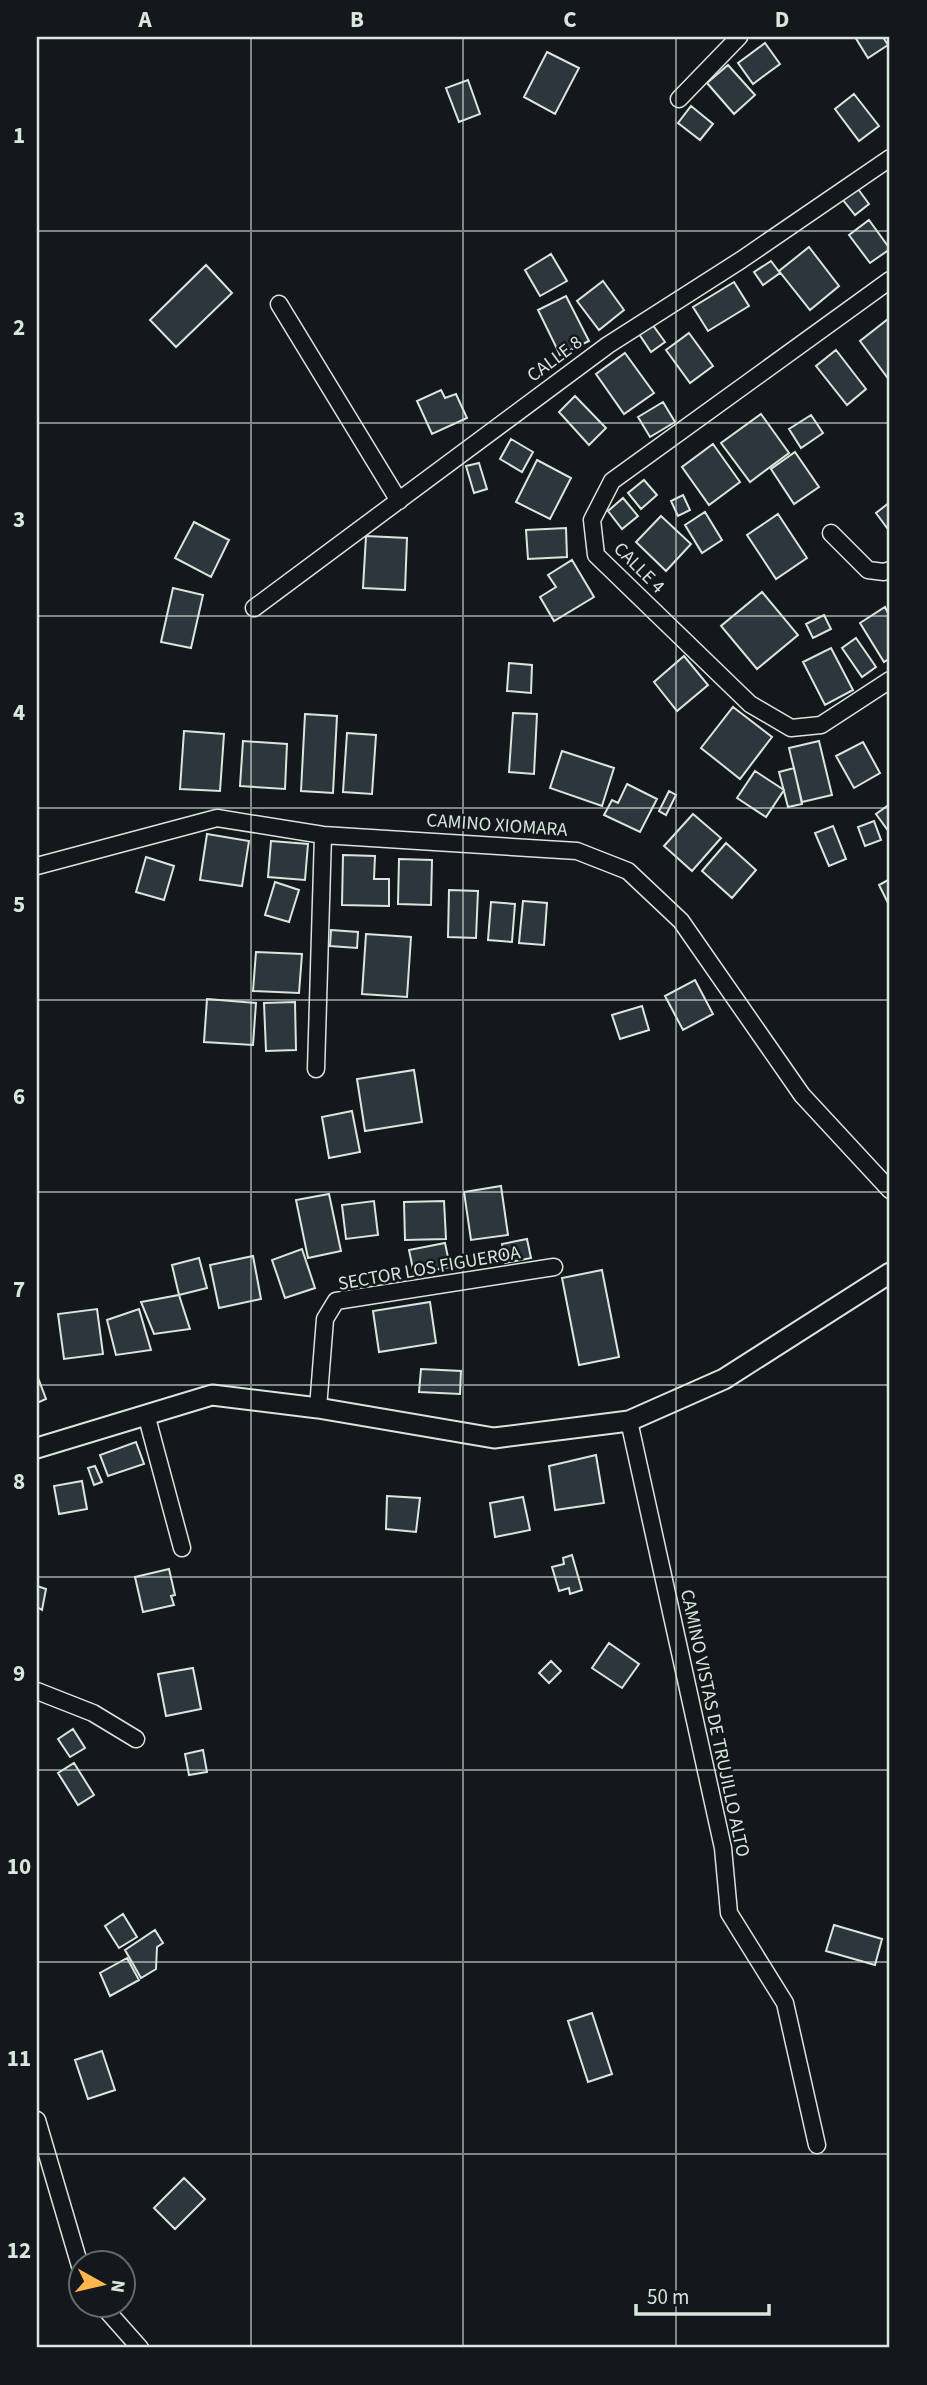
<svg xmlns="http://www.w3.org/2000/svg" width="927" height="2385" font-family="'Source Sans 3',sans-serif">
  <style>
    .building { fill: #2c363c; stroke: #d8e6dc; stroke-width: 2 }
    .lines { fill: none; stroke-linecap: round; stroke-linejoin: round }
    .minor-casing { stroke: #d8e6dc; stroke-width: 19 }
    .tertiary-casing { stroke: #d8e6dc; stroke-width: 23 }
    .minor { stroke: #14181c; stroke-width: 16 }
    .tertiary { stroke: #14181c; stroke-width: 19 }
    .grid { fill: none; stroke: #d8e6dc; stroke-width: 2; stroke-opacity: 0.55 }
    .labels { text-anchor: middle; stroke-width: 5; stroke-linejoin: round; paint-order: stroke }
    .street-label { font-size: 19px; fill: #d8e6dc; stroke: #14181c }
    .neatline { fill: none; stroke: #d8e6dc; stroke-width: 2.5 }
    .grid-label { font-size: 23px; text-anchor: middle; font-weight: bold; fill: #d8e6dc }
  </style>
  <rect width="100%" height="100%" fill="#14181c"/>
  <path class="building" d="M855 37H883L888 45 868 58Z
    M765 43 780 64 753 84 738 63Z
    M547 52 579 68 555 114 524 97Z
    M728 65 755 95 734 114 707 83Z
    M468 80 480 114 459 122 446 88Z
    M854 94 879 126 859 141 835 109Z
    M691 106 713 124 700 140 678 123Z
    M858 189 869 204 855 215 843 200Z
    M869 220 890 249 870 263 849 235Z
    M809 247 839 286 810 310 779 271Z
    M551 254 567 281 540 296 525 270Z
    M771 261 780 273 763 285 754 272Z
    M206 265 232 293 176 347 150 320Z
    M603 281 624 310 599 330 577 301Z
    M734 282 749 306 708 331 693 307Z
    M566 296 589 341 560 355 538 310Z
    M888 319 890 322V381L860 341Z
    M652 324 665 342 651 352 639 334Z
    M689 333 713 366 690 383 666 350Z
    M836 350 866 389 847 405 816 366Z
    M625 353 654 393 624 414 596 374Z
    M441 390 445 398 456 394 467 418 432 434 417 401Z
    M575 396 606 428 589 445 559 412Z
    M663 402 675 422 650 437 638 417Z
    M761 414 789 453 750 482 721 443Z
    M811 415 823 433 801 448 789 429Z
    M511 439 533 452 522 472 500 459Z
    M713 444 740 482 709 505 682 467Z
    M795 452 819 487 794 504 771 469Z
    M537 460 571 478 550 519 516 502Z
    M479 463 487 489 474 493 466 466Z
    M644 480 657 495 641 509 628 493Z
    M683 495 690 510 678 516 671 501Z
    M623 498 638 516 622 529 608 511Z
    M890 502V532L876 513Z
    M705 512 722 540 702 553 685 525Z
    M778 514 807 558 776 579 747 535Z
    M661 516 691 544 666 571 636 542Z
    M194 522 229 540 211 577 175 558Z
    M566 528 567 557 528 559 526 530Z
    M366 536 407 538 405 590 363 588Z
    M572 560 594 597 554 621 540 597 556 587 548 575Z
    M173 588 203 595 191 648 161 642Z
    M762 592 798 635 757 669 721 626Z
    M885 607 890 617V658L884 662 860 623Z
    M824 615 831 629 813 638 806 624Z
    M856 638 876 667 862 677 842 648Z
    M831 648 853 690 825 705 803 662Z
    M684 656 708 685 677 711 654 682Z
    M509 663 532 665 531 693 507 691Z
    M733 707 772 737 740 779 701 748Z
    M513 713 537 714 534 774 509 772Z
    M305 714 337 716 333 793 301 791Z
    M184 731 224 734 220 791 180 789Z
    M347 733 376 735 372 794 343 792Z
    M243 741 287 744 285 789 240 786Z
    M819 741 832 795 802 802 789 748Z
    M863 742 880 773 854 788 836 756Z
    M562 751 614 768 602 806 550 788Z
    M794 768 802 804 788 807 779 772Z
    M755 771 784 790 766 817 737 798Z
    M627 784 657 799 640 832 604 815 612 800 618 803Z
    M669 791 676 795 666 815 659 811Z
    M890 804V831L889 832 876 814Z
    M693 814 721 838 692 871 664 846Z
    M874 821 881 840 865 846 858 827Z
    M833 826 846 859 829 866 815 833Z
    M207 834 249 841 242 886 200 880Z
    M271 841 308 844 305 880 268 877Z
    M726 843 756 870 732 898 702 871Z
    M343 855 375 856 374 879H389V906L342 905Z
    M146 857 174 866 164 900 136 892Z
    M399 859 432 860 431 905 398 904Z
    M890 879V907L879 885Z
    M275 882 299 890 289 922 265 915Z
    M449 890 478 891 476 938 448 937Z
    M523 901 547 903 544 945 519 943Z
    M491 902 515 904 512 942 488 940Z
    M331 930 358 932 357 948 330 946Z
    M366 934 411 937 407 997 362 994Z
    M256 952 302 954 299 993 253 991Z
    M695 980 713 1014 683 1030 665 996Z
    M207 999 256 1003 253 1045 204 1042Z
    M295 1002 296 1050 266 1051 264 1003Z
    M642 1006 649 1030 620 1039 612 1015Z
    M414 1070 422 1122 365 1131 357 1079Z
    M352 1111 360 1152 329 1158 322 1117Z
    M501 1186 508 1235 471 1240 464 1192Z
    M329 1194 341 1251 308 1258 296 1200Z
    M374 1201 378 1235 346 1239 342 1205Z
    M444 1201 446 1239 405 1240 404 1202Z
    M527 1239 531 1258 505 1263 502 1244Z
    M445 1243 450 1267 414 1274 409 1250Z
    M302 1249 315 1288 285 1298 272 1260Z
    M253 1256 261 1299 219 1308 210 1265Z
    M199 1258 207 1288 179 1295 172 1265Z
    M602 1270 619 1357 579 1365 562 1278Z
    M179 1295 190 1329 154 1334 141 1302Z
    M430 1302 436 1343 379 1352 373 1311Z
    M97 1309 103 1354 64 1359 58 1314Z
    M139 1309 151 1350 116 1355 107 1320Z
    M421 1369 461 1371 460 1394 419 1392Z
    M37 1375 46 1399 37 1403Z
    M136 1442 144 1464 108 1476 100 1455Z
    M596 1455 604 1503 555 1510 549 1466Z
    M95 1466 102 1482 94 1485 88 1468Z
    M82 1481 87 1509 59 1514 54 1486Z
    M387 1496 420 1498 416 1532 386 1529Z
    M523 1497 530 1530 495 1537 490 1503Z
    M572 1555 582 1590 570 1594 569 1588 559 1591 552 1567 564 1564 563 1558Z
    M169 1569 175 1595 171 1596 174 1605 143 1612 135 1577Z
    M37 1586 46 1589 42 1610 37 1607Z
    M609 1643 639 1664 622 1688 592 1668Z
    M551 1661 561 1671 549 1683 539 1673Z
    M193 1668 201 1709 166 1716 158 1674Z
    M73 1729 85 1748 70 1757 58 1739Z
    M203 1750 207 1772 189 1775 185 1754Z
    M74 1763 94 1795 78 1805 58 1773Z
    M123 1914 137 1937 119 1948 105 1926Z
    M834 1925 882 1939 875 1965 826 1951Z
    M155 1930 163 1943 157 1947 156 1969 141 1978 125 1950Z
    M127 1958 139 1980 110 1996 100 1973Z
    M592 2013 612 2074 588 2082 568 2021Z
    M102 2051 115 2090 88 2099 75 2060Z
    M184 2178 205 2199 175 2229 154 2208Z"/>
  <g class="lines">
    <defs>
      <path id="minor" d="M679 99 739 37
        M890 280 612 481 592 520 596 555 750 704 791 728 821 725 890 680
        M279 304 399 501
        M831 533 868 570 884 572 890 570
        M254 608 608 345 741 260 890 158
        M37 866 217 818 323 835 577 851 628 871 681 921 802 1095 890 1190
        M316 1069 323 835
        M318 1408 325 1319 336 1301 554 1267
        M146 1414 182 1548
        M629 1421 723 1848 729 1913 785 2003 817 2145
        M37 1691 93 1713 136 1739
        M37 2120 80 2266
        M101 2304 140 2348"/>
      <path id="tertiary" d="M37 1448 212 1395 318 1408 494 1438 629 1421 724 1379 890 1273"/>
    </defs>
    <use href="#minor" class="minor-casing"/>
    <use href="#tertiary" class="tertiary-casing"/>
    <use href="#minor" class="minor"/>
    <use href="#tertiary" class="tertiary"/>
  </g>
  <path class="grid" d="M251 37V2348M463 37V2348M676 37V2348M37 231H890M37 423H890M37 616H890M37 808H890M37 1000H890M37 1192H890M37 1385H890M37 1577H890M37 1770H890M37 1962H890M37 2154H890"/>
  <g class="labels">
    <g class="street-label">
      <text transform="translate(554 358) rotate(-37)" y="7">CALLE 8</text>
      <text transform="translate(640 567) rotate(45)" y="7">CALLE 4</text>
      <text transform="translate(497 824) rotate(4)" y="7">CAMINO XIOMARA</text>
      <text transform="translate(429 1267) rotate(-10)" y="7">SECTOR LOS FIGUEROA</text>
      <text transform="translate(716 1723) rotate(78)" y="7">CAMINO VISTAS DE TRUJILLO ALTO</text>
    </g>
  </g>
  <rect width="927" height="2385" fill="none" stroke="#14181c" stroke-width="77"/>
  <g transform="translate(102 2284) rotate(98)"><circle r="33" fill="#14181c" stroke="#626a69" stroke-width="2"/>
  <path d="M0-5L12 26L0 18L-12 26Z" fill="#ffb74d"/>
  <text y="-10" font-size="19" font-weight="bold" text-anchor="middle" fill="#d8e6dc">N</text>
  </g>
  <path d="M636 2304v10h133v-10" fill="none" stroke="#d8e6dc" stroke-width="3.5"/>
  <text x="647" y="2304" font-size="21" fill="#d8e6dc" stroke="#14181c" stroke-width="5" paint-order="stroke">50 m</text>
  <rect x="38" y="38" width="850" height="2308" class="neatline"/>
  <g class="grid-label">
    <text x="145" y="27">A</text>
    <text x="357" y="27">B</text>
    <text x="570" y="27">C</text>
    <text x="782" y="27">D</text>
    <text x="19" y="143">1</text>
    <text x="19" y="335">2</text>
    <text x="19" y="527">3</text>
    <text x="19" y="720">4</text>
    <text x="19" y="912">5</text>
    <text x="19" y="1104">6</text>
    <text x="19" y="1297">7</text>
    <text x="19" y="1489">8</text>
    <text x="19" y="1681">9</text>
    <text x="19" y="1874">10</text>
    <text x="19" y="2066">11</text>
    <text x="19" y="2258">12</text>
  </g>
</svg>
